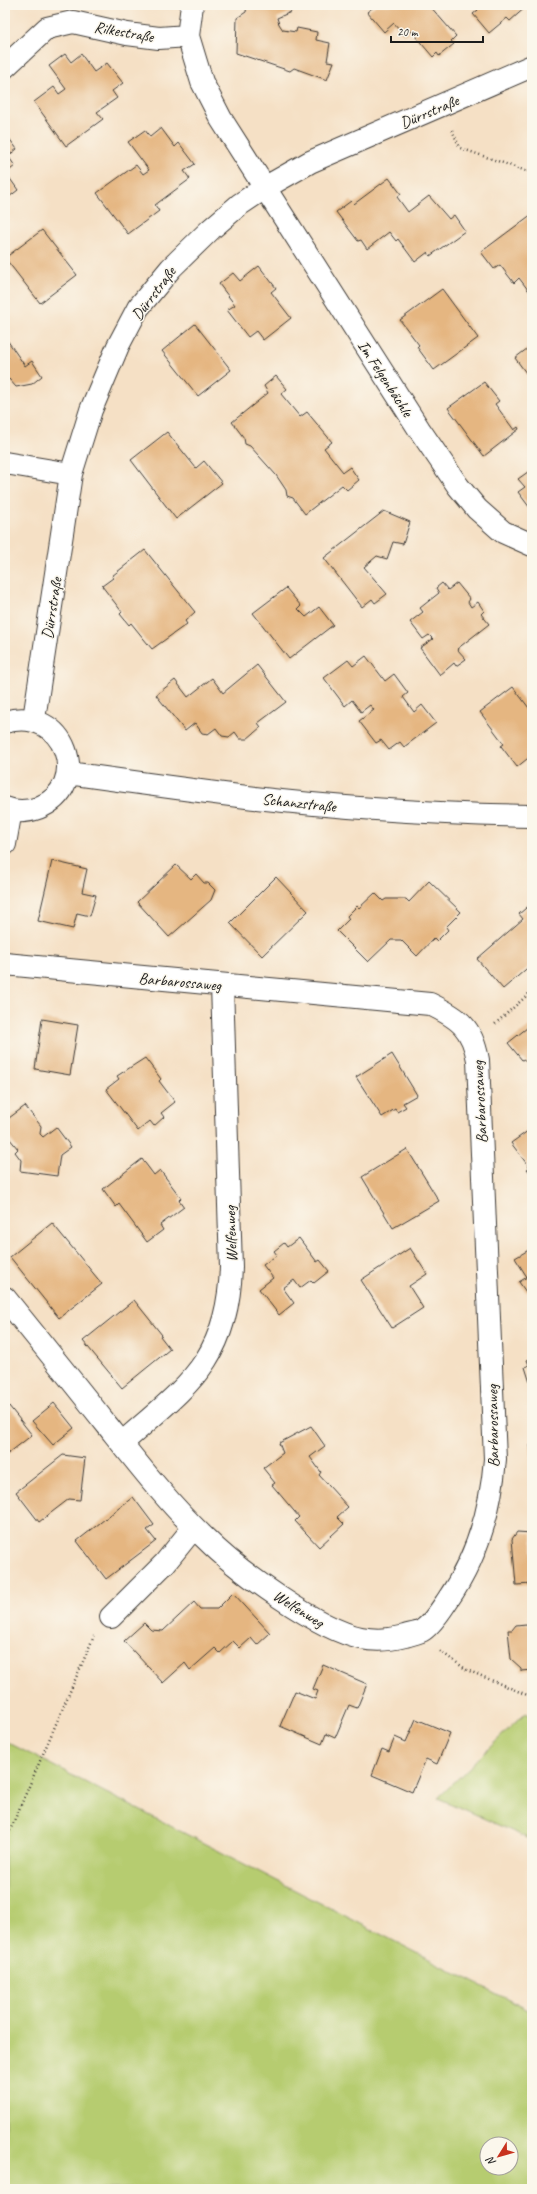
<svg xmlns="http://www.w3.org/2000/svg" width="537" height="2194" font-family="Caveat,sans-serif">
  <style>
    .green { fill: #b6cc70; stroke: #697446; fill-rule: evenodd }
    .building { fill: #e5b681 }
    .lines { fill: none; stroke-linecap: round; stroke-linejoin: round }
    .street-casing { stroke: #3d3935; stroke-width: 24 }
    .path { stroke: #3d3935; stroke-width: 2.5; stroke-dasharray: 1 3; stroke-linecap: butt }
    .street { stroke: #fff; stroke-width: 22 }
    .labels { text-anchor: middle; stroke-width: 3; stroke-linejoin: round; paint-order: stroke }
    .street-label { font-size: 16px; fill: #1c1c1c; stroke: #fbf7ec }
  </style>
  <rect width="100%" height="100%" fill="#fbf7ec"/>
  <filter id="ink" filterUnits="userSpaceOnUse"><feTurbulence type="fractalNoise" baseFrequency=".025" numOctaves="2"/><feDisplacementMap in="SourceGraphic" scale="8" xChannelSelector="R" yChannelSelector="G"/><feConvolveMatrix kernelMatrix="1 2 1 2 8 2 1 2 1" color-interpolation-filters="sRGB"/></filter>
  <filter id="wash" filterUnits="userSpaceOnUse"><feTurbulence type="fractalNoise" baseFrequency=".012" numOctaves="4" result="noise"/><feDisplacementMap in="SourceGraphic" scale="16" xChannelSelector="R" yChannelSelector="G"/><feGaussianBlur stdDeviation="0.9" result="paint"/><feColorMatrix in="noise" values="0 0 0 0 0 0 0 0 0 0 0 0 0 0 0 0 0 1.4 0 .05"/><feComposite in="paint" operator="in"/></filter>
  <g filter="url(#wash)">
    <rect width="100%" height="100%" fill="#f5e0c5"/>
    <path class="green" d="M525 1713 532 1716V1840L438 1798Z
      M5 1741 532 2012V2189H5ZM487 2144H511V2168H487Z"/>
    <g id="blocks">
      <path class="building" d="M247 5H292L291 12 277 18 279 24 283 30 296 32 297 28 317 32 316 40 330 43 327 61 334 62 327 80 294 68 290 71 236 53 237 18 246 12Z
        M376 5H429L456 36 451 41 454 44 439 56 437 53 433 57 410 30 404 35 394 23 384 32 367 12Z
        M473 5H526L527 6 510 21 507 18 489 33 473 14 478 10Z
        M65 54 71 62 81 54 94 72 107 63 123 83 112 91 117 98 97 112 103 119 66 146 34 102 54 87 59 94 66 89 49 66Z
        M161 128 175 147 179 143 195 164 184 171 190 179 155 205 159 211 128 234 97 193 136 165 143 174 149 170 128 142 145 130 150 137Z
        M5 133 17 149 8 156 15 166 6 173 18 190 5 200Z
        M389 178 401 194 397 197 408 212 429 196 449 219 454 215 465 231 430 256 428 252 415 262 398 239 396 241 389 232 367 249 361 240 358 241 336 212 351 201 354 204Z
        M532 214V295L519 278 514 283 500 265 494 269 481 252Z
        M42 230 77 275 40 303 5 258Z
        M259 266 276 288 271 292 291 318 263 340 256 331 248 337 227 310 235 305 219 284 233 273 240 281Z
        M442 289 478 338 434 370 417 347 419 345 400 320Z
        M195 324 231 370 198 396 162 351Z
        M5 337 25 366 32 361 42 376 32 384 16 387 9 379 5 382Z
        M532 345V381L515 358Z
        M276 376 287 389 281 394 300 417 307 412 332 442 324 448 343 472 350 467 359 480 347 490 342 485 305 514 293 498 287 496 286 490 276 475 250 446 245 444 244 438 232 422 268 393 264 386Z
        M484 382 499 401 495 404 514 430 518 427 519 429 484 456 448 408Z
        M167 432 196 468 204 461 222 483 176 519 131 460Z
        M532 469V506L530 508 518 492 525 487 518 479Z
        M384 511 410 522 403 544 393 542 387 559 377 556 364 567 387 594 375 603 372 599 362 607 324 558Z
        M145 550 195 612 185 621 187 624 152 649 131 623 129 625 120 614 122 612 102 586 113 578 112 576Z
        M442 583 448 590 457 583 470 599 468 602 471 607 478 602 484 611 481 614 489 624 457 649 466 659 456 666 454 663 440 675 420 648 433 639 429 635 423 639 410 622 423 612 420 608 439 593 436 588Z
        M286 588 301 606 298 609 306 617 319 607 333 625 289 659 253 613Z
        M366 656 385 681 394 674 408 693 403 697 414 712 422 705 436 723 404 747 400 742 389 750 381 740 376 743 359 721 374 710 370 705 361 712 352 700 345 706 324 678 348 660 353 666Z
        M257 665 286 702 258 723 261 727 247 739H240L235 732 229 737 222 736 216 728 208 734 202 733 195 723 185 731 156 695 175 680 188 697 212 678 223 693Z
        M513 687 532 712V755L517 767 501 746 504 744 480 712Z
        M52 861 87 869 82 892 96 895 90 916 77 913 73 929 38 921Z
        M176 865 191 879 196 874 204 883H208L215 890 211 900 169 937 137 902Z
        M276 877 308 911 262 956 230 923Z
        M429 881 461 912 446 927 448 930 437 941 434 938 417 956 401 940H391L368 962 337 931 349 919 347 916 357 906 359 908 375 893 383 901 386 899H406L409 902Z
        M532 903V964L503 989 477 959 523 919 519 914Z
        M42 1019 78 1025 70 1075 35 1069Z
        M532 1024V1069L524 1059 522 1060 508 1043Z
        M392 1054 417 1095 403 1103 406 1107 397 1112 395 1109 382 1117 356 1077Z
        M145 1058 161 1079 159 1081 175 1102 161 1113 164 1117 154 1126 150 1121 138 1131 106 1089 119 1079 117 1076Z
        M25 1106 41 1126 40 1134 43 1137 56 1127 71 1147 60 1155 57 1176 20 1171 21 1160 15 1152 18 1149 5 1133V1121Z
        M532 1128V1175L527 1169 530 1168 511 1143Z
        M407 1149 439 1201 393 1228 362 1177Z
        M142 1159 154 1175 160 1170 181 1198 179 1200 184 1207 160 1225 163 1230 147 1242 119 1204 116 1207 103 1189Z
        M52 1223 102 1284 59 1318 10 1257Z
        M299 1238 317 1262 320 1260 329 1271 314 1283 311 1280 300 1288 294 1280 283 1288 294 1303 279 1315 259 1289 273 1278 263 1265 277 1255 274 1251 284 1243 287 1247Z
        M410 1248 427 1274 409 1286 423 1308 392 1328 361 1280Z
        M532 1248V1288L526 1292 519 1282 527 1277 515 1258Z
        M134 1300 162 1335 160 1336 170 1349 122 1388 83 1341Z
        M532 1358V1389L525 1367 529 1365 527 1360Z
        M5 1401 32 1435 5 1456Z
        M54 1403 74 1428 53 1445 32 1421Z
        M311 1426 325 1446 310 1457 321 1472 319 1475 348 1507 337 1517 344 1524 319 1547 295 1521 299 1517 272 1485 275 1483 263 1468 283 1453 279 1443Z
        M530 1445H532V1455H531Z
        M63 1455 85 1458 80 1500 69 1499 39 1522 16 1492Z
        M133 1497 154 1525 147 1530 156 1541 106 1579 77 1541Z
        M517 1532 532 1533V1584L516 1585 512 1539Z
        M233 1593 270 1633 257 1645 251 1638 240 1648 233 1641 220 1653 215 1648 190 1670 185 1663 163 1683 124 1641 144 1623 151 1630 163 1631 194 1602 200 1609H217Z
        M526 1624 532 1628V1670L521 1671V1668L511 1659 508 1630H512L516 1625Z
        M323 1665 367 1684 357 1708 349 1705 335 1738 326 1734 322 1744 280 1726 295 1691 315 1699 318 1691 313 1689Z
        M416 1719 450 1733 437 1764 426 1759 412 1792 372 1775 382 1749 389 1752 395 1737 406 1742Z"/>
    </g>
  </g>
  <g filter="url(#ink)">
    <use href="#blocks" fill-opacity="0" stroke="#3d3935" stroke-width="1"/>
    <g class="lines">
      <defs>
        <path id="street" d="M188 36 202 82 221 119 419 429 458 486 477 509 503 532 532 545
          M5 67 47 28 73 22 127 34 159 38 188 36 192 5
          M5 463 71 474
          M34 719 71 474 91 410 118 346 138 308 171 268 211 229 239 205 266 187 310 162 532 66
          M5 722C65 704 94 786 38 808 27 812 15 812 5 808
          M68 773C125 781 182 789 239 796 336 808 434 814 532 816
          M5 844 11 810
          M5 964 430 1004C459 1018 472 1027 478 1060L495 1459C491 1511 477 1558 447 1601 441 1610 433 1623 423 1630 419 1633 411 1634 405 1636 390 1640 376 1641 361 1638 319 1630 237 1570 206 1539 169 1504 138 1464 107 1425 73 1382 39 1340 5 1298
          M122 1443C186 1386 228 1362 231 1267L222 985
          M111 1617 165 1563 194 1527"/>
      </defs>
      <use href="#street" class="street-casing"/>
      <path class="path" d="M452 130 460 148 532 173
        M495 1024 532 991
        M440 1651 467 1670 532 1697
        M5 1842 94 1636"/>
      <use href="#street" class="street"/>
    </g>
  </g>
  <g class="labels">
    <g class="street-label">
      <text transform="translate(124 31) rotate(10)" y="6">Rilkestraße</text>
      <text transform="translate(429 111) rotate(-23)" y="6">Dürrstraße</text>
      <text transform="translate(153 293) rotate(-53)" y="6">Dürrstraße</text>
      <text transform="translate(386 378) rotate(57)" y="6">Im Felgenbächle</text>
      <text transform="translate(51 608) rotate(-81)" y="6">Dürrstraße</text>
      <text transform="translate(299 802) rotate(6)" y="6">Schanzstraße</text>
      <text transform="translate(180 981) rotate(5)" y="6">Barbarossaweg</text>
      <text transform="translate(479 1102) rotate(-93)" y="6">Barbarossaweg</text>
      <text transform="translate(230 1234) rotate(-92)" y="6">Welfenweg</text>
      <text transform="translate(492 1426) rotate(-91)" y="6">Barbarossaweg</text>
      <text transform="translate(299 1608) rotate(32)" y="6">Welfenweg</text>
    </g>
  </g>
  <rect width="537" height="2194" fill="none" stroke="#fbf7ec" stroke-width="20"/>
  <g transform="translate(499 2156) rotate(233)"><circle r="19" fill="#fbf7ec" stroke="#a29f99"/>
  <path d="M0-3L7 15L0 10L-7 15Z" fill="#c8321e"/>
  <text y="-6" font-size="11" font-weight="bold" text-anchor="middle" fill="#1c1c1c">N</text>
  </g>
  <path d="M391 36v6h92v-6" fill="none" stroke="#1c1c1c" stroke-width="2"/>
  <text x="397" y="36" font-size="12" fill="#1c1c1c" stroke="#fbf7ec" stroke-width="3" paint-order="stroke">20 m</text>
</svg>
